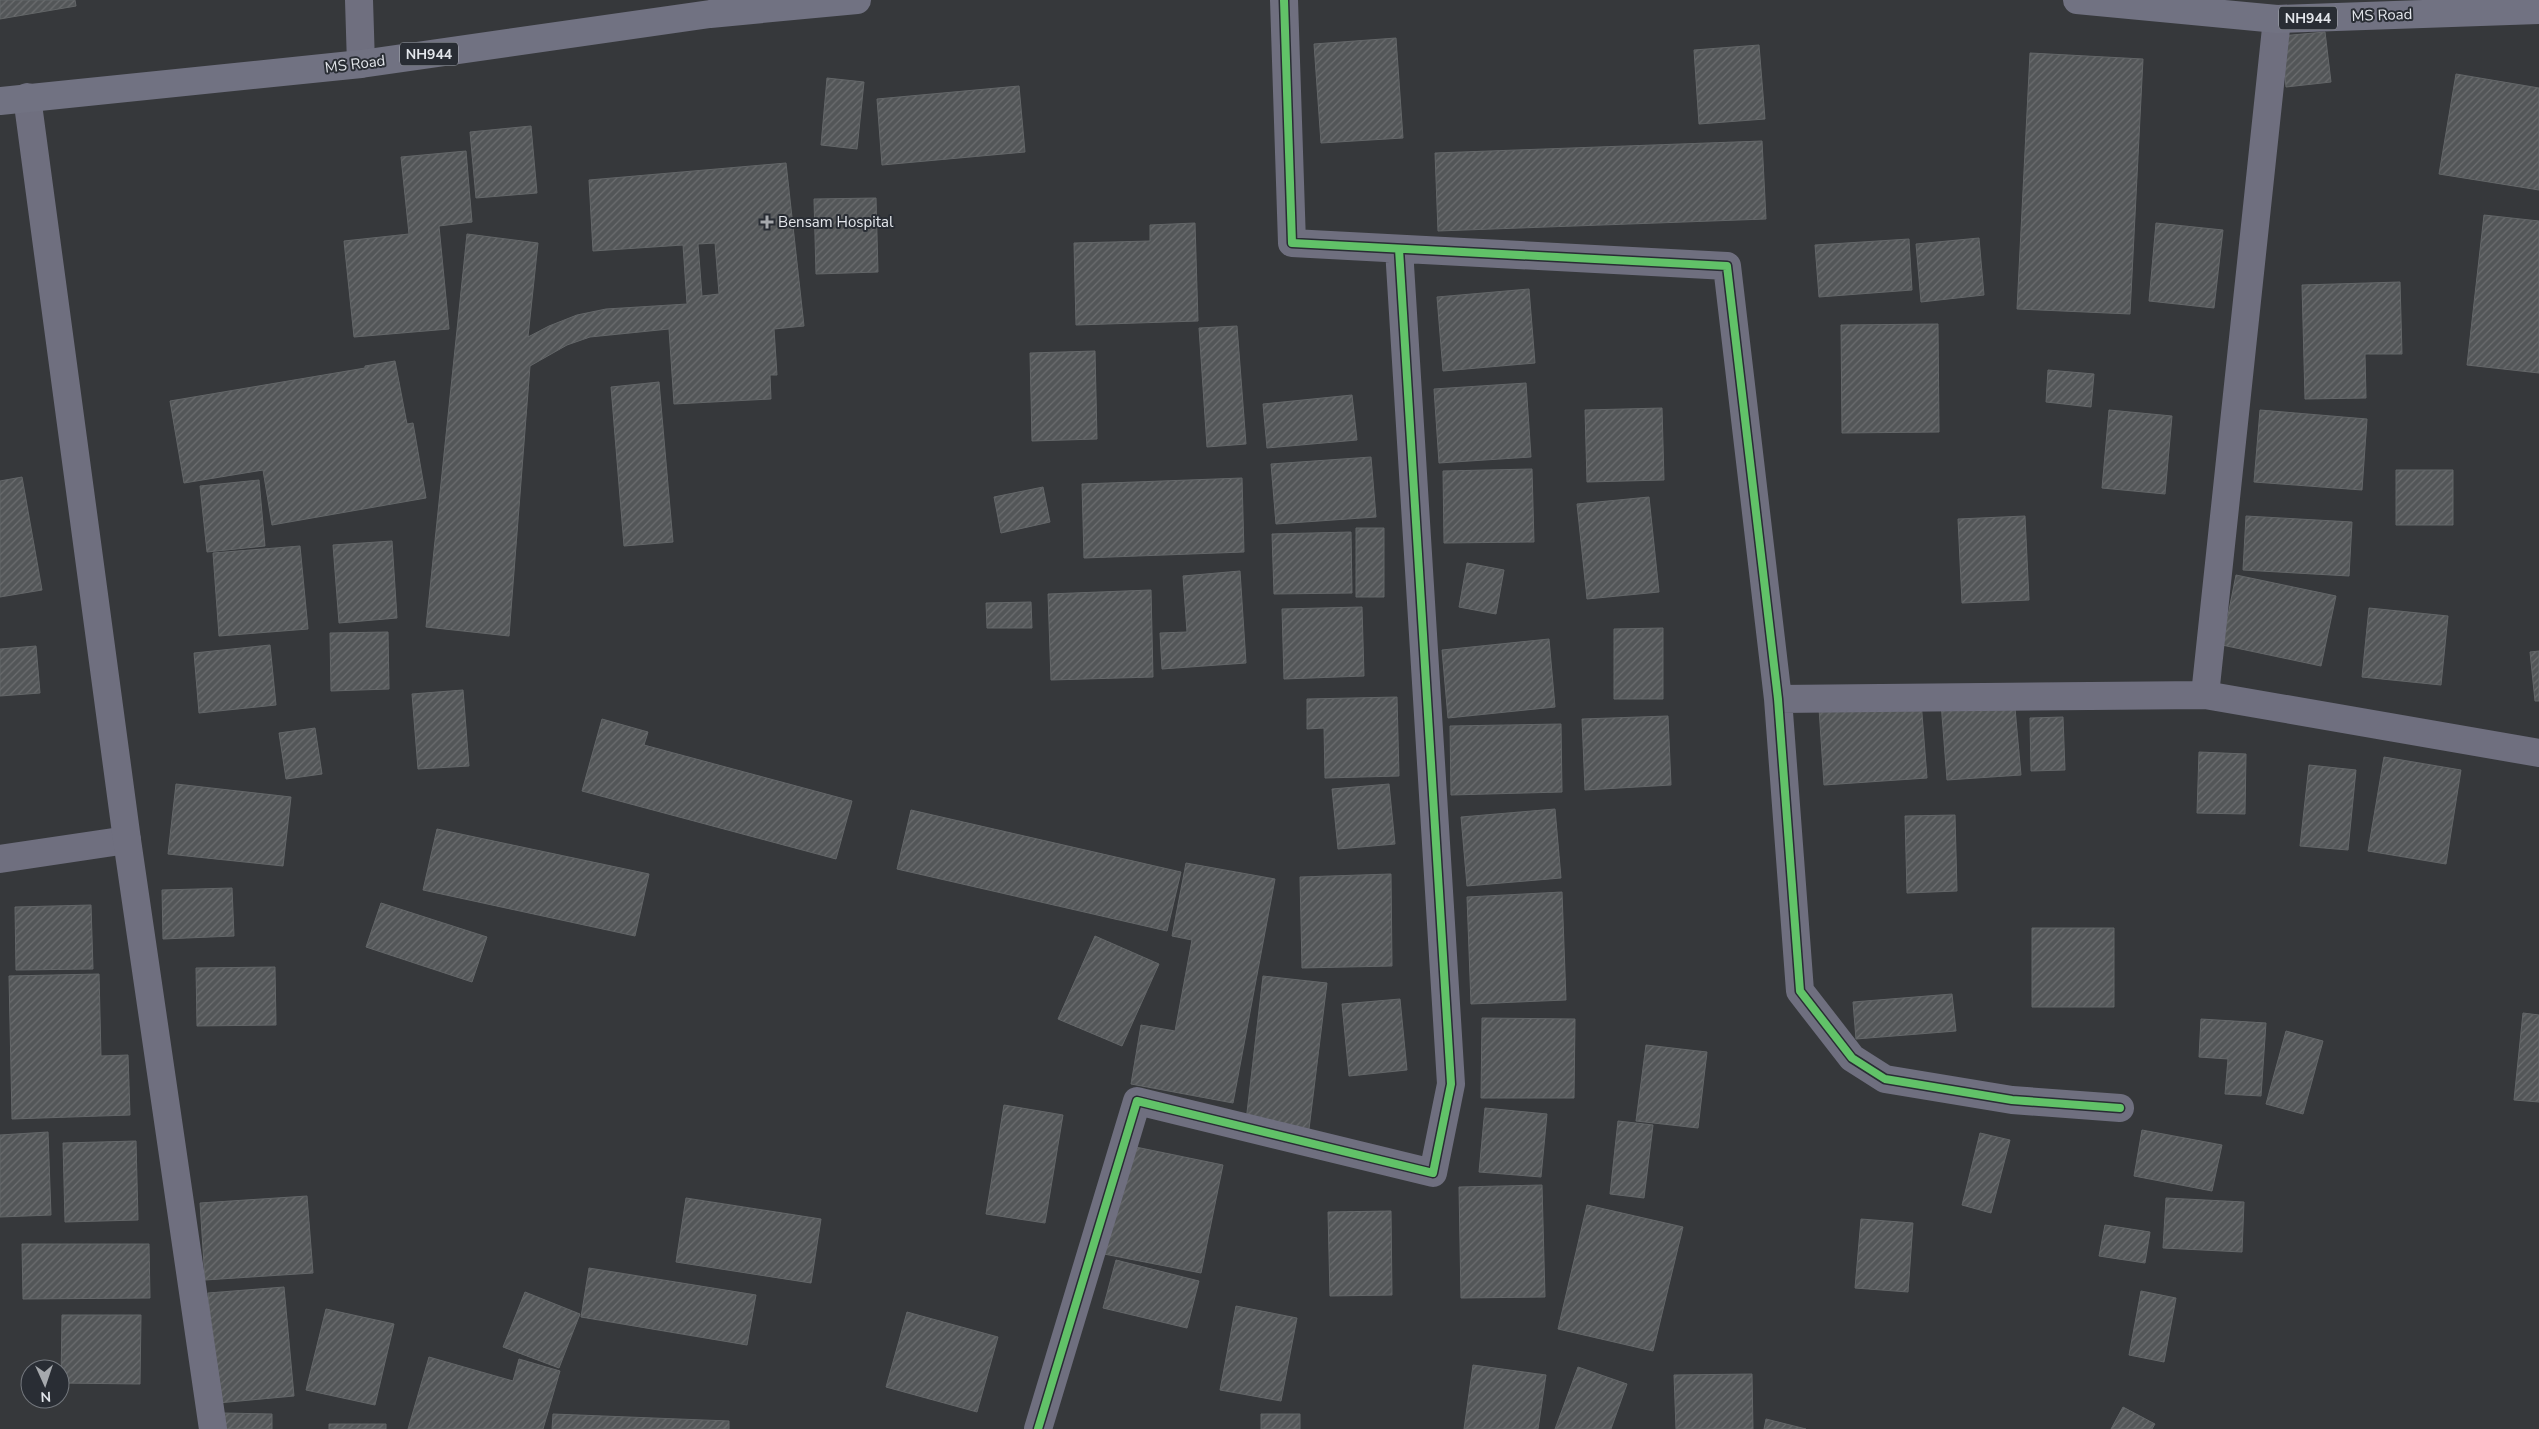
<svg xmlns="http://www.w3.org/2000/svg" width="2539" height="1429" font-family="'Nunito Sans',sans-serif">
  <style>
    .building { fill: url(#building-hatch); stroke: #636668; fill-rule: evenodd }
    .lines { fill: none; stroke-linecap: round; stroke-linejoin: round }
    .minor { stroke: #6f6f7f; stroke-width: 28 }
    .tertiary { stroke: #6f6f7f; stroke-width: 28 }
    .trunk { stroke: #717282; stroke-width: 28 }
    .cycleway-casing { stroke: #292d34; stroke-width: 11 }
    .cycleway { stroke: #61c268; stroke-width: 8 }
    .poi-dot { fill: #a6a9ad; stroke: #292d34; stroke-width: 2 }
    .labels { text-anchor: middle; stroke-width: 4; stroke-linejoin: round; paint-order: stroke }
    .shield { fill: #292d34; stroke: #abaeb4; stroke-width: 1 }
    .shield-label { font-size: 14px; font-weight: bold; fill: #e3e6eb }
    .street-label { font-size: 15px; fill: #e3e6eb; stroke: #292d34 }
    .poi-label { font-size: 15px; fill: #e3e6eb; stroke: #292d34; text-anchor: start }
  </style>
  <defs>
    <pattern id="building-hatch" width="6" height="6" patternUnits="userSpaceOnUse" patternTransform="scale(1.25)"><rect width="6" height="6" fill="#535658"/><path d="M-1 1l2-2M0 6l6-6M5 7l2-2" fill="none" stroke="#6c6e70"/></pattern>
  </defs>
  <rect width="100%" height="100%" fill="#36383b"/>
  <path class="building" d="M0 0H75L76 6 0 19Z
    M2325 32 2331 82 2286 87 2281 36Z
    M1396 38 1403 138 1321 143 1314 44Z
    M1759 45 1765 119 1699 124 1694 50Z
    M2030 53 2143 59 2130 314 2017 309Z
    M2456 74 2539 88V190L2439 174Z
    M827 78 864 82 857 149 821 145Z
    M1019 86 1025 152 882 165 877 99Z
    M531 126 537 193 476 198 470 132Z
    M1762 141 1766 219 1438 231 1435 153Z
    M466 151 472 222 439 226 449 329 354 337 344 241 409 234 401 157Z
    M786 163 804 326 774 329 777 375H770L771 399 674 404 669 329 590 337 567 345 530 366 509 636 426 627 467 234 538 243 528 337 549 326 577 315 606 309 687 304 683 245 593 251 589 180ZM715 243 719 294 702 296 698 244Z
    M876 198 878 272 816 274 814 199Z
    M2484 215 2539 221V373L2467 365Z
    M1195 223 1198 321 1076 325 1074 243 1150 241V225Z
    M2156 223 2223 230 2214 308 2149 301Z
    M1979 238 1984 295 1921 302 1916 244Z
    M1909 239 1912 290 1819 297 1815 245Z
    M2400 282 2402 354H2365L2366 398 2305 399 2302 285Z
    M1529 289 1535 363 1443 371 1437 297Z
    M1938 324 1939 432 1842 433 1841 325Z
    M1237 326 1246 444 1207 447 1199 328Z
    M1095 351 1097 439 1032 441 1030 353Z
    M395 361 407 424 413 423 426 498 272 525 263 470 184 483 170 401 365 368V366Z
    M2048 370 2094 374 2091 407 2046 402Z
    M659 382 673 542 624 546 611 387Z
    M1526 383 1531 457 1439 463 1434 389Z
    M1352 395 1357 440 1267 448 1263 404Z
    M1662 408 1664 480 1587 482 1585 410Z
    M2109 410 2172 416 2165 494 2102 488Z
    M2260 410 2367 419 2362 490 2254 482Z
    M1371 457 1376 517 1276 524 1271 464Z
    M1532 469 1534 542 1444 543 1443 471Z
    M2396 470H2453V525H2396Z
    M22 477 42 590 0 597V481Z
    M1242 478 1244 552 1084 558 1082 484Z
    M259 480 265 546 207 552 200 486Z
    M1043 487 1050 522 1001 533 994 497Z
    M1649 497 1659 592 1587 599 1577 504Z
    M2025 516 2029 600 1962 603 1958 519Z
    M2246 516 2352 522 2349 576 2243 570Z
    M1356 528H1384V597H1356Z
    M1351 532 1352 593 1274 594 1272 534Z
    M392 541 397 618 339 623 333 545Z
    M300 546 308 629 219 636 213 553Z
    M1467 563 1504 570 1496 614 1459 607Z
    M1240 571 1246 663 1162 669 1160 633 1187 632 1183 576Z
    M2236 575 2336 596 2321 666 2222 645Z
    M1151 590 1153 677 1051 680 1048 594Z
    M1031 602 1032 628H987L986 603Z
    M1362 607 1364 676 1284 679 1282 609Z
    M2369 608 2448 616 2441 685 2362 677Z
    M1663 628V699H1614V629Z
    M388 632 389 689 331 691 330 633Z
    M1549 639 1555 707 1448 718 1442 650Z
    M270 645 276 705 199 713 194 653Z
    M36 646 40 693 0 696V649Z
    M2539 651V701H2535L2530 652Z
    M463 690 469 766 418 769 412 694Z
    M1397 697 1399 776 1325 778 1324 728 1307 729V699Z
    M2014 697 2021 775 1947 780 1941 703Z
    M1921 701 1927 778 1824 785 1819 708Z
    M1668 716 1671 785 1585 790 1582 719Z
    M2063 717 2065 770 2031 771 2030 718Z
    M602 719 648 732 644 745 852 801 836 859 582 791Z
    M1561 724 1562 792 1451 795 1450 726Z
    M315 728 322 774 286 779 279 733Z
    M2199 752 2246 754 2245 814 2197 813Z
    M2384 757 2461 770 2446 864 2368 851Z
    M2309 765 2356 770 2348 850 2300 846Z
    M176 784 291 797 283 866 168 854Z
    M1389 784 1395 844 1338 849 1332 789Z
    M1555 809 1561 878 1467 886 1461 817Z
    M911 810 1181 872 1167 931 897 869Z
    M1955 815 1957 891 1907 893 1905 816Z
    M437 829 649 874 635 936 423 890Z
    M1186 863 1275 879 1233 1103 1131 1084 1141 1025 1175 1031 1192 940 1172 936Z
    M1391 874 1392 966 1302 968 1300 877Z
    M232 888 234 936 163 939 162 890Z
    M1562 892 1566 1000 1471 1004 1467 897Z
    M381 903 487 937 472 982 366 947Z
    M91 905 93 969 16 970 15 907Z
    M2032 928H2114V1007H2032Z
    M1095 936 1159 964 1122 1046 1058 1019Z
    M275 967 276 1025 197 1026 196 968Z
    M99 974 101 1056 128 1055 130 1115 12 1119 9 976Z
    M1263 976 1327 983 1309 1129 1246 1121Z
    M1952 994 1956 1031 1856 1039 1853 1002Z
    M1400 999 1407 1070 1349 1076 1342 1004Z
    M2523 1013 2539 1015V1102L2514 1100Z
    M1482 1018 1575 1019 1574 1098H1481Z
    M2201 1019 2266 1023 2261 1096 2225 1094 2228 1059 2199 1057Z
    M2286 1031 2323 1041 2303 1114 2266 1104Z
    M1646 1045 1707 1052 1698 1128 1636 1121Z
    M1004 1105 1063 1115 1045 1223 986 1214Z
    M1485 1108 1547 1114 1541 1177 1479 1172Z
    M1618 1121 1653 1125 1644 1198 1610 1194Z
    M2142 1130 2222 1145 2212 1191 2134 1176Z
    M48 1132 51 1215 0 1217V1135Z
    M1980 1133 2010 1140 1991 1213 1962 1205Z
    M136 1141 138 1220 65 1222 63 1143Z
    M1126 1145 1223 1165 1201 1273 1104 1254Z
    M1542 1185 1545 1297 1461 1298 1459 1187Z
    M307 1196 313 1273 205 1280 200 1203Z
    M686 1198 821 1219 811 1283 676 1262Z
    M2166 1198 2244 1202 2242 1252 2163 1248Z
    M1587 1205 1683 1227 1653 1351 1558 1329Z
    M1391 1211 1392 1295 1330 1296 1328 1212Z
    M1861 1219 1913 1223 1908 1292 1855 1288Z
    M2105 1225 2150 1232 2145 1263 2099 1256Z
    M22 1244H149L150 1298 23 1299Z
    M1116 1260 1199 1281 1187 1328 1103 1308Z
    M589 1268 756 1295 747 1345 581 1317Z
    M284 1287 294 1396 218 1403 208 1293Z
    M2141 1291 2176 1298 2164 1362 2129 1355Z
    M525 1292 580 1314 559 1368 503 1347Z
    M1236 1306 1297 1318 1281 1401 1220 1390Z
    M326 1309 394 1324 375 1405 306 1390Z
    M907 1312 998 1337 977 1412 886 1387Z
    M62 1315H141L140 1384 61 1383Z
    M429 1357 513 1381 519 1359 560 1371 543 1429H408Z
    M1473 1365 1546 1375 1538 1429H1464Z
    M1578 1367 1627 1384 1611 1429H1555Z
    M1752 1374 1753 1429H1676L1674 1375Z
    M2123 1407 2155 1424 2152 1429H2111Z
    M223 1413 272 1414V1429H223Z
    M553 1414 729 1421V1429H552Z
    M1261 1414H1300V1429H1261Z
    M1766 1419 1806 1429H1764Z
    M329 1424H386V1429H329Z"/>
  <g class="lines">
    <path class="minor" d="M359 0 361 64
      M1284 0 1292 243 1727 266 1778 699 1800 991 1852 1058 1885 1079 2012 1100 2120 1108
      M2277 19 2205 695 2539 753
      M1778 699 2205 695
      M0 859 127 840
      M1038 1429 1137 1101 1433 1173 1451 1084 1399 249"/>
    <path class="tertiary" d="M27 97 127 840 213 1429"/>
    <path class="trunk" d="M2077 0 2277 19 2539 10
      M0 101 361 64 710 14 857 0"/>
    <defs>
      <path id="cycleway" d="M1284 0 1292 243 1727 266 1778 699 1800 991 1852 1058 1885 1079 2012 1100 2120 1108
        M1038 1429 1137 1101 1433 1173 1451 1084 1399 249"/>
    </defs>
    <use href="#cycleway" class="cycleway-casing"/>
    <use href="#cycleway" class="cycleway"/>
  </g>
  <path class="poi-dot" d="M764.5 214.5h5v5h5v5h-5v5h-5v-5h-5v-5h5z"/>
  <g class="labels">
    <g class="shield">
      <rect x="2279" y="6.5" width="58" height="23" rx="4"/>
      <rect x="400" y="42.5" width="58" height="23" rx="4"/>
    </g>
    <g class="shield-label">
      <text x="2308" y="23">NH944</text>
      <text x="429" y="59">NH944</text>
    </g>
    <g class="street-label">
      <text transform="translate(2382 15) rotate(-2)" y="5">MS Road</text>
      <text transform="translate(355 64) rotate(-7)" y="5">MS Road</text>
    </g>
    <g class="poi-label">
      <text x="778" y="227">Bensam Hospital</text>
    </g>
  </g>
  <g transform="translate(45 1384) rotate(177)"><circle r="24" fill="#292d34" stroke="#73777d"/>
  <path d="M0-4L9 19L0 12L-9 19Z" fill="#a6a9ad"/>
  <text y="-8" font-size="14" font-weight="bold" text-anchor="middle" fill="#e3e6eb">N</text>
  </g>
</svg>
